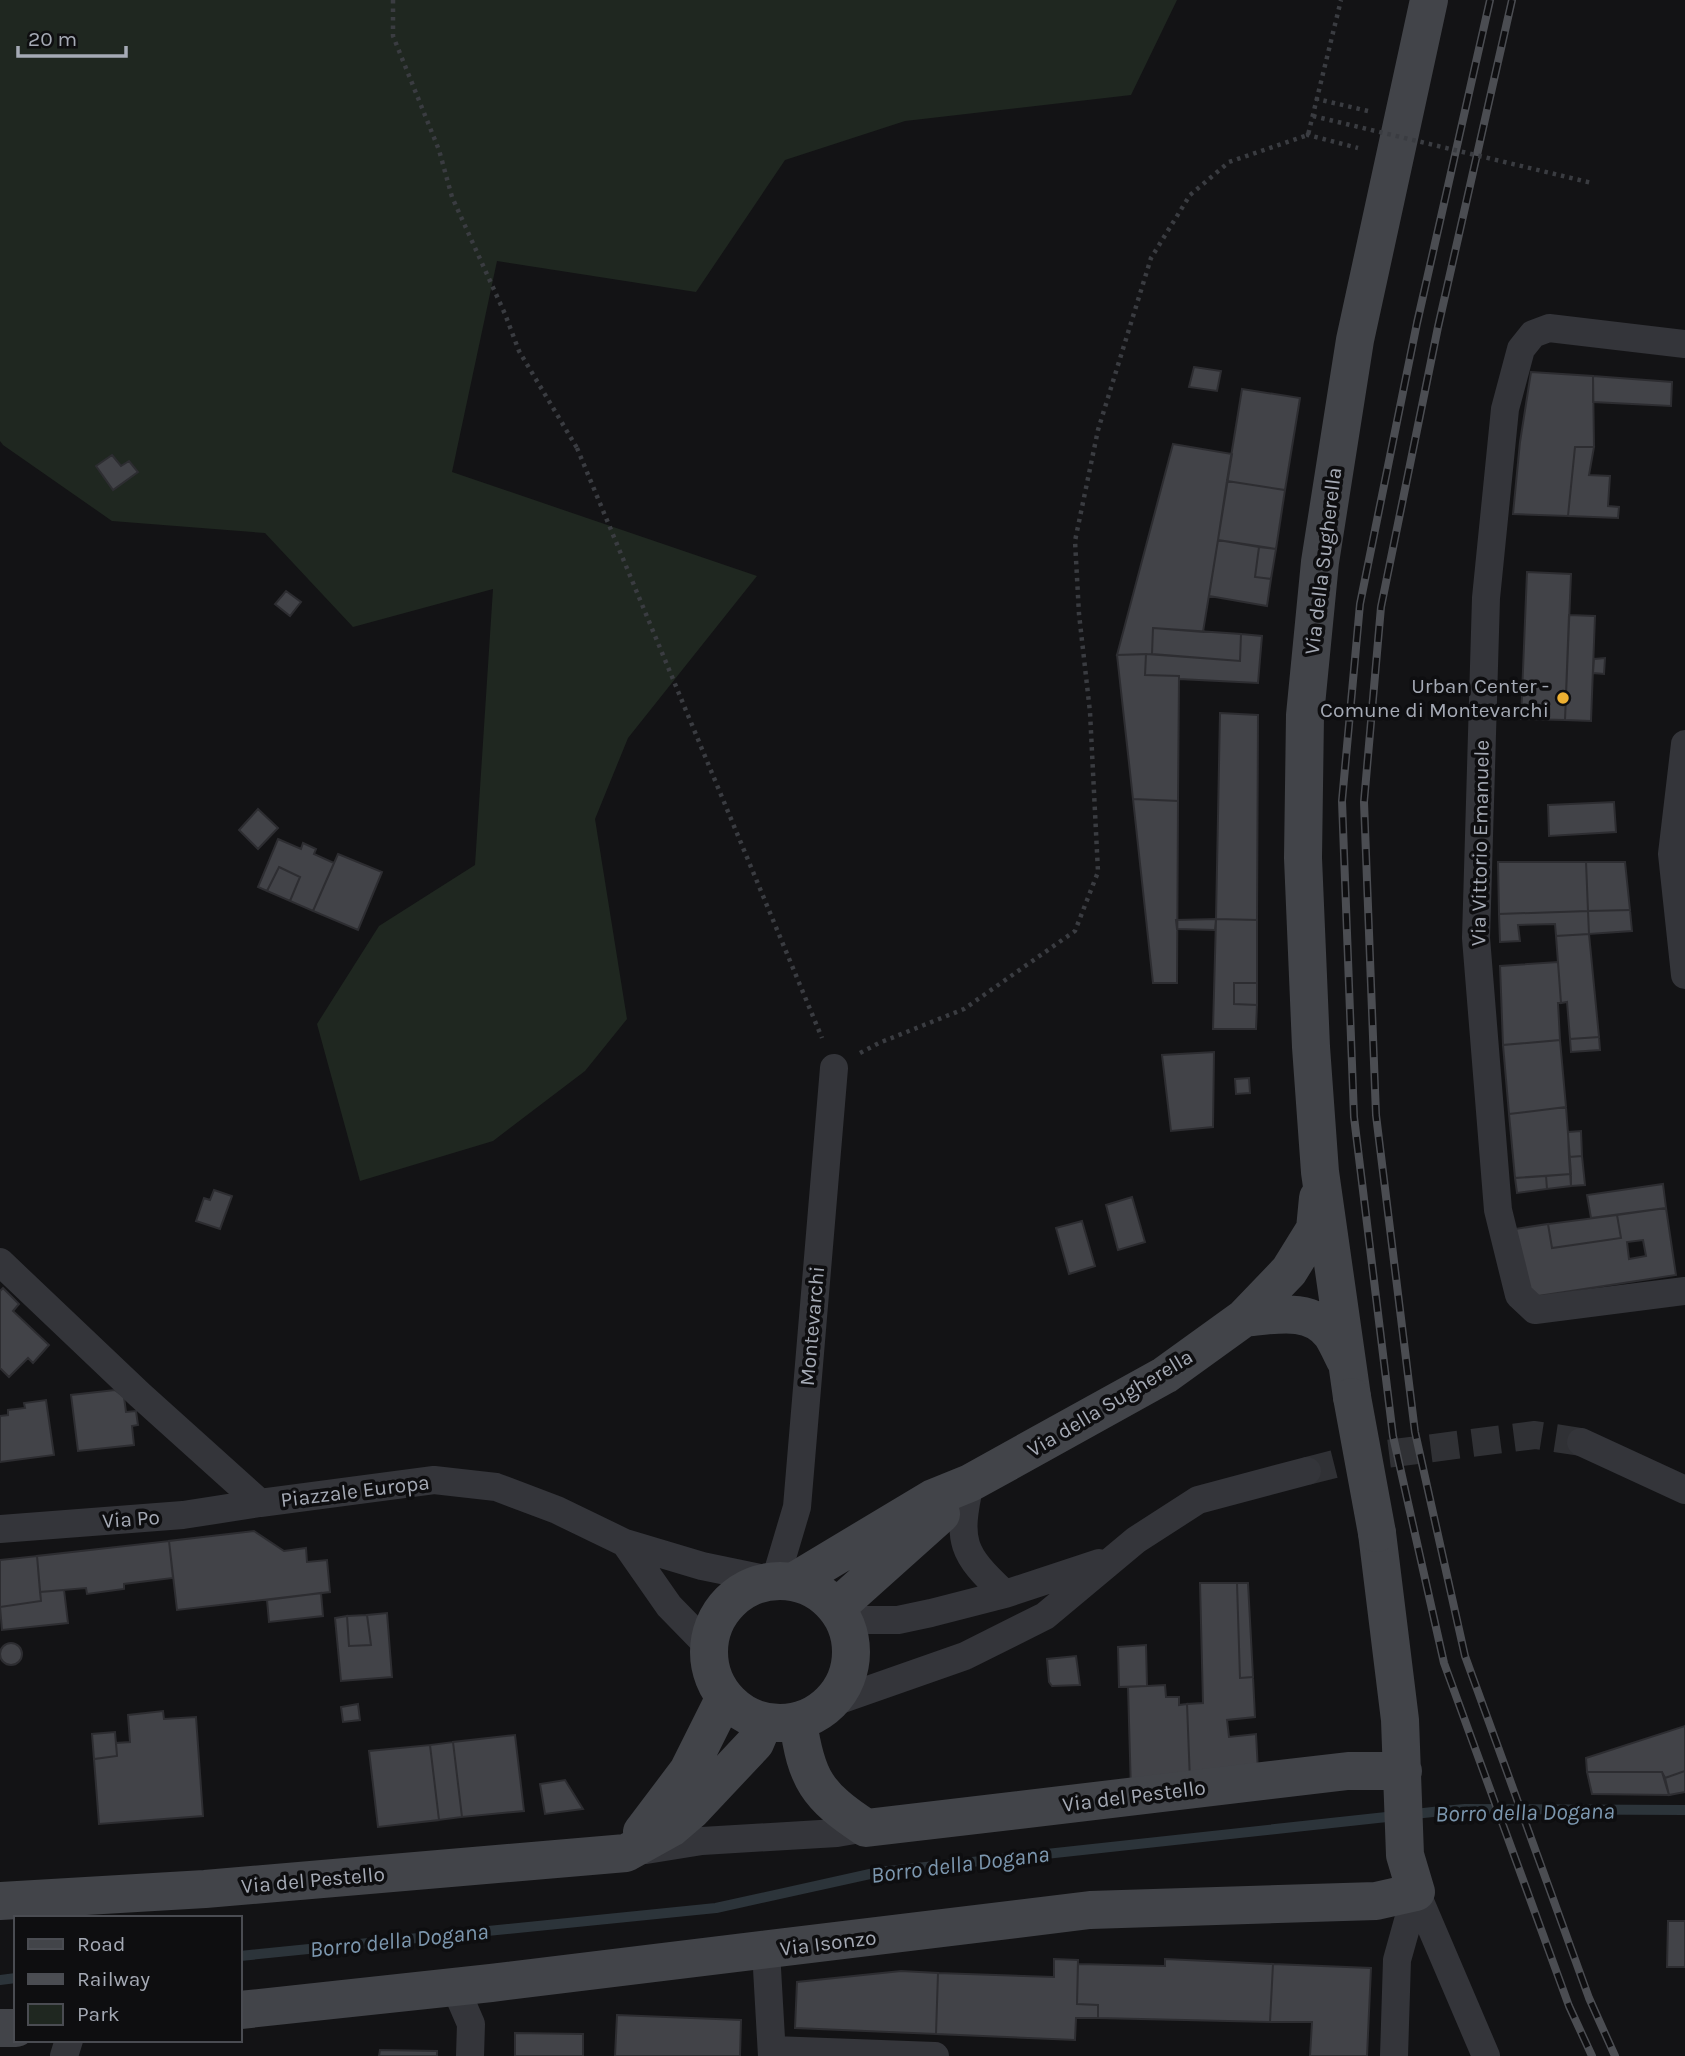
<svg xmlns="http://www.w3.org/2000/svg" width="1685" height="2056" font-family="Karla,sans-serif">
  <style>
    .green { fill: #1f2720 }
    .lines { fill: none; stroke-linecap: round; stroke-linejoin: round }
    .stream { stroke: #2c343a; stroke-width: 10 }
    .building { fill: #424348; stroke: #2d2d31; stroke-width: 2; fill-rule: evenodd }
    .street-tunnel { stroke: #303135; stroke-width: 28; stroke-dasharray: 28 14; stroke-linecap: butt }
    .path { stroke: #3a3c41; stroke-width: 4.5; stroke-dasharray: 3.5 5; stroke-linecap: butt }
    .street { stroke: #34353a; stroke-width: 28 }
    .secondary { stroke: #424449; stroke-width: 38 }
    .rail-casing { stroke: #4b4d52; stroke-width: 8 }
    .rail { stroke: #0e0e10; stroke-width: 5; stroke-dasharray: 16; stroke-linecap: butt }
    .path-bridge { stroke: #3a3c41; stroke-width: 4.5; stroke-dasharray: 3.5 5; stroke-linecap: butt }
    .secondary-bridge { stroke: #424449; stroke-width: 38 }
    .poi-dot { fill: #edb032; stroke: #0e0e10; stroke-width: 2.5 }
    .labels { text-anchor: middle; stroke-width: 7; stroke-linejoin: round; paint-order: stroke }
    .street-label { font-size: 21px; fill: #a5aab5; stroke: #0e0e10 }
    .poi-label { font-size: 21px; fill: #a5aab5; stroke: #0e0e10; text-anchor: end }
    .water-label { font-size: 23px; font-style: italic; fill: #7c97af; stroke: #0e0e10 }
  </style>
  <rect width="100%" height="100%" fill="#131315"/>
  <path class="green" d="M0 0H1177L1131 95 905 121 785 160 696 292 497 261 452 472 757 576 628 738 595 819 627 1019 585 1071 493 1141 360 1181 317 1024 379 926 475 865 493 589 353 627 265 533 112 521 3 445 0 441Z"/>
  <g class="lines">
    <path class="stream" d="M240 1956 716 1908 879 1872 1442 1811 1465 1809 1685 1810
      M0 1980 16 1978"/>
  </g>
  <path class="building" d="M1194 367 1221 371 1217 391 1189 387Z
    M1531 372 1593 376 1594 447H1575L1568 516 1513 514 1520 442Z
    M1593 376 1672 382 1671 406 1593 402Z
    M1242 389 1300 398 1285 490 1227 481Z
    M1173 444 1232 454 1203 632 1153 628 1152 654 1117 655Z
    M1575 447H1594L1589 475 1610 476 1608 506 1619 507 1618 518 1568 516Z
    M112 455 121 466 129 461 138 472 113 490 96 466Z
    M1227 481 1285 490 1276 549 1218 540Z
    M1218 540 1259 547 1255 577 1271 579 1267 606 1209 596Z
    M1259 547 1276 549 1271 579 1255 577Z
    M1527 572 1571 574 1565 720 1521 719Z
    M286 591 301 602 290 616 275 604Z
    M1569 615 1595 616 1591 721 1565 720Z
    M1153 628 1241 634 1240 661 1152 654Z
    M1241 634 1262 636 1258 683 1179 679V676L1145 675 1146 654 1240 661Z
    M1146 654 1145 675 1179 676 1178 801 1133 799 1117 655Z
    M1605 658 1604 674 1593 673 1594 659Z
    M1220 713 1258 715 1257 920 1216 919Z
    M1133 799 1178 801 1177 983H1153Z
    M1614 802 1616 832 1549 836 1548 805Z
    M258 809 278 828 258 849 239 830Z
    M278 839 301 849 303 843 316 849 314 854 334 863 313 911 290 901 300 877 279 867 267 891 258 887Z
    M338 854 382 872 358 930 313 911Z
    M1498 862H1586L1588 911 1499 914Z
    M1586 862H1625L1630 910 1588 911Z
    M279 867 300 877 290 901 267 891Z
    M1630 910 1632 931 1589 934 1588 911Z
    M1588 911 1589 934 1556 936 1555 924 1518 925 1520 941 1500 942 1499 914Z
    M1216 919 1215 930 1177 929 1176 920Z
    M1216 919 1257 920V983H1234V1004L1257 1005 1256 1029H1213Z
    M1589 934 1599 1037 1570 1039 1567 1002 1561 1003 1556 936Z
    M1558 962 1561 1003H1558L1560 1040 1503 1045 1500 966Z
    M1234 983H1257V1005L1234 1004Z
    M1599 1037 1600 1050 1571 1052 1570 1039Z
    M1560 1040 1566 1107 1509 1114 1503 1045Z
    M1214 1052 1213 1127 1171 1131 1162 1055Z
    M1249 1078 1250 1093 1236 1094 1235 1079Z
    M1566 1107 1571 1174 1515 1178 1509 1114Z
    M1581 1131 1582 1156 1569 1157 1568 1132Z
    M1582 1156 1585 1185 1571 1186 1569 1157Z
    M1571 1174V1186L1547 1189 1546 1176Z
    M1546 1176 1547 1189 1517 1193 1515 1178Z
    M1663 1184 1666 1208 1591 1218 1587 1195Z
    M214 1190 232 1196 220 1229 196 1221 204 1198 210 1200Z
    M1132 1197 1145 1242 1118 1250 1106 1205Z
    M1666 1208 1676 1275 1525 1298 1515 1229 1548 1224 1552 1248 1621 1238 1617 1215ZM1643 1240 1646 1256 1629 1259 1627 1242Z
    M1617 1215 1621 1238 1552 1248 1548 1224Z
    M1082 1221 1095 1266 1069 1274 1056 1228Z
    M3 1288 19 1304 13 1311 49 1345 33 1363 28 1358 9 1377 0 1368V1291Z
    M115 1390 124 1397 126 1412 136 1411 138 1425 132 1426 134 1445 78 1451 71 1395Z
    M46 1400 54 1455 0 1462V1416L8 1415V1410L25 1408 24 1403Z
    M254 1531 284 1551 306 1548 307 1562 327 1560 330 1592 177 1610 169 1541Z
    M169 1541 173 1578 124 1584V1589L87 1594 86 1588 40 1592 37 1556Z
    M37 1556 41 1601 0 1607V1560Z
    M1200 1583H1237L1240 1678 1253 1677 1255 1717 1227 1720 1229 1737 1256 1734 1258 1771 1190 1781 1187 1704 1203 1703Z
    M1237 1583H1248L1253 1677 1240 1678Z
    M64 1590 68 1623 2 1630 0 1607 41 1601 40 1592Z
    M321 1593 323 1616 269 1622 267 1600Z
    M387 1613 392 1677 341 1681 335 1618 347 1616 349 1646 371 1645 367 1615Z
    M367 1615 371 1645 349 1646 347 1616Z
    M0 1654a11 11 0 1 1 22 0a11 11 0 1 1-22 0Z
    M1146 1645 1147 1686 1119 1687 1118 1647Z
    M1076 1656 1080 1685 1052 1686 1049 1682 1047 1659Z
    M1165 1685 1166 1697H1179V1705L1187 1704 1190 1781 1131 1791 1128 1687Z
    M358 1704 360 1720 343 1722 341 1707Z
    M163 1711 164 1719 196 1717 203 1816 99 1824 94 1759 117 1756 116 1743 130 1742 128 1715Z
    M1685 1726V1771L1665 1778 1662 1772H1587L1586 1758Z
    M115 1732 117 1756 94 1759 92 1734Z
    M515 1735 524 1811 462 1817 453 1742Z
    M453 1742 462 1817 439 1820 430 1745Z
    M430 1745 439 1820 378 1827 369 1751Z
    M1685 1771V1792L1669 1795 1665 1778Z
    M1587 1772H1662L1669 1795 1592 1794Z
    M565 1780 583 1809 545 1814 540 1784Z
    M1668 1921H1685V1967H1667Z
    M1054 1959 1078 1960 1077 2004 1098 2005V2018H1076L1075 2040 936 2034 938 1973 1054 1977Z
    M1165 1959 1273 1964 1270 2022 1098 2018V2005L1077 2004 1078 1964 1165 1966Z
    M1273 1964 1371 1968 1367 2056H1310L1312 2022H1270Z
    M901 1971 938 1973 936 2034 795 2028 797 1982Z
    M617 2015 741 2020 740 2056H615Z
    M515 2033 583 2034V2056H515Z
    M380 2050 437 2051V2056H379Z"/>
  <g class="lines">
    <path class="street-tunnel" d="M1307 1471 1362 1457 1535 1435 1581 1442"/>
    <path class="path" d="M393 0V36L439 150 452 197 505 314 519 351 577 448
      M1317 101V99L1368 111
      M1308 133V135L1358 148
      M577 448 822 1038
      M860 1053 879 1043 964 1009 1075 931 1098 872 1090 712 1079 614 1075 541 1098 430 1151 258 1190 195 1229 162 1308 135 1341 0"/>
    <path class="street" d="M1685 344 1549 328 1533 334 1521 349 1505 409 1486 598 1476 938 1498 1210 1519 1295 1535 1310 1685 1291
      M1685 744 1672 854 1685 975
      M0 1262 140 1395 260 1503 434 1480 496 1487 557 1510 625 1543 702 1566 775 1581 797 1507 834 1068
      M1581 1442 1685 1490
      M970 1483C957 1542 961 1553 1005 1594
      M0 1529 183 1515 260 1503
      M625 1543 669 1606 709 1647
      M844 1620H898L931 1613 1005 1594 1099 1563
      M831 1703 965 1656 1045 1616 1136 1540 1198 1500 1307 1471
      M646 1850 702 1841 837 1833 866 1828
      M1416 1892 1486 2056
      M766 1951 772 2056
      M455 1987 471 2024 470 2056
      M773 2050 935 2056
      M64 2056 69 2040
      M1394 2056 1397 1960 1416 1892"/>
    <path class="secondary" d="M1244 1318C1274 1315 1312 1306 1332 1335 1337 1343 1341 1352 1345 1360
      M1352 1397 1320 1172 1311 1047 1303 858 1305 715 1320 562 1355 340 1429 0
      M709 1652a71 71 0 1 1 142 0a71 71 0 1 1-142 0Z
      M793 1582 933 1498 970 1483 1165 1375 1244 1318 1289 1271 1315 1229 1318 1198
      M836 1608 941 1514
      M798 1721C806 1779 817 1796 866 1828L1348 1771H1403
      M642 1832 688 1771 725 1697
      M0 1901 205 1889 626 1853 671 1828 692 1810 755 1743 764 1722
      M240 2010 491 1983 1090 1910 1376 1901 1416 1892 1405 1855 1400 1720 1377 1533
      M0 2028H16"/>
    <defs>
      <path id="rail" d="M1490 0 1417 323 1360 604 1342 801 1354 1117 1393 1436 1444 1663 1569 2006 1592 2056
        M1512 0 1438 327 1381 607 1364 802 1376 1115 1415 1432 1465 1656 1589 1998 1615 2056"/>
    </defs>
    <use href="#rail" class="rail-casing"/>
    <use href="#rail" class="rail"/>
    <path class="path-bridge" d="M1313 116 1592 183"/>
    <path class="secondary-bridge" d="M1352 1397 1377 1533"/>
  </g>
  <circle class="poi-dot" cx="1563" cy="698" r="7"/>
  <g class="labels">
    <g class="street-label">
      <text transform="translate(1323 561) rotate(-83)" y="7">Via della Sugherella</text>
      <text transform="translate(1480 843) rotate(-89)" y="7">Via Vittorio Emanuele</text>
      <text transform="translate(812 1326) rotate(-85)" y="7">Montevarchi</text>
      <text transform="translate(1110 1403) rotate(-31)" y="7">Via della Sugherella</text>
      <text transform="translate(355 1491) rotate(-7)" y="7">Piazzale Europa</text>
      <text transform="translate(131 1519) rotate(-4)" y="7">Via Po</text>
      <text transform="translate(1134 1796) rotate(-7)" y="7">Via del Pestello</text>
      <text transform="translate(313 1880) rotate(-5)" y="7">Via del Pestello</text>
      <text transform="translate(828 1943) rotate(-7)" y="7">Via Isonzo</text>
    </g>
    <g class="poi-label">
      <text x="1549" y="693">Urban Center -<tspan x="1549" dy="24">Comune di Montevarchi</tspan></text>
    </g>
    <g class="water-label">
      <text transform="translate(1525 1812) rotate(-1)" y="8">Borro della Dogana</text>
      <text transform="translate(960 1864) rotate(-7)" y="8">Borro della Dogana</text>
      <text transform="translate(399 1940) rotate(-6)" y="8">Borro della Dogana</text>
    </g>
  </g>
  <rect x="14" y="1916" width="228" height="126" fill="#0e0e10" stroke="#4a4c52" stroke-width="2"/>
  <rect x="28" y="1939" width="35" height="10" fill="#424449" stroke="#4a4c52" stroke-width="2"/>
  <text x="77" y="1951" font-size="21" fill="#a5aab5">Road</text>
  <rect x="28" y="1974" width="35" height="10" fill="#4b4d52" stroke="#4a4c52" stroke-width="2"/>
  <text x="77" y="1986" font-size="21" fill="#a5aab5">Railway</text>
  <rect x="28" y="2004" width="35" height="21" fill="#1f2720" stroke="#4a4c52" stroke-width="2"/>
  <text x="77" y="2021" font-size="21" fill="#a5aab5">Park</text>
  <path d="M18 46v10h108v-10" fill="none" stroke="#a5aab5" stroke-width="3.5"/>
  <text x="28" y="46" font-size="21" fill="#a5aab5" stroke="#0e0e10" stroke-width="5" paint-order="stroke">20 m</text>
</svg>
